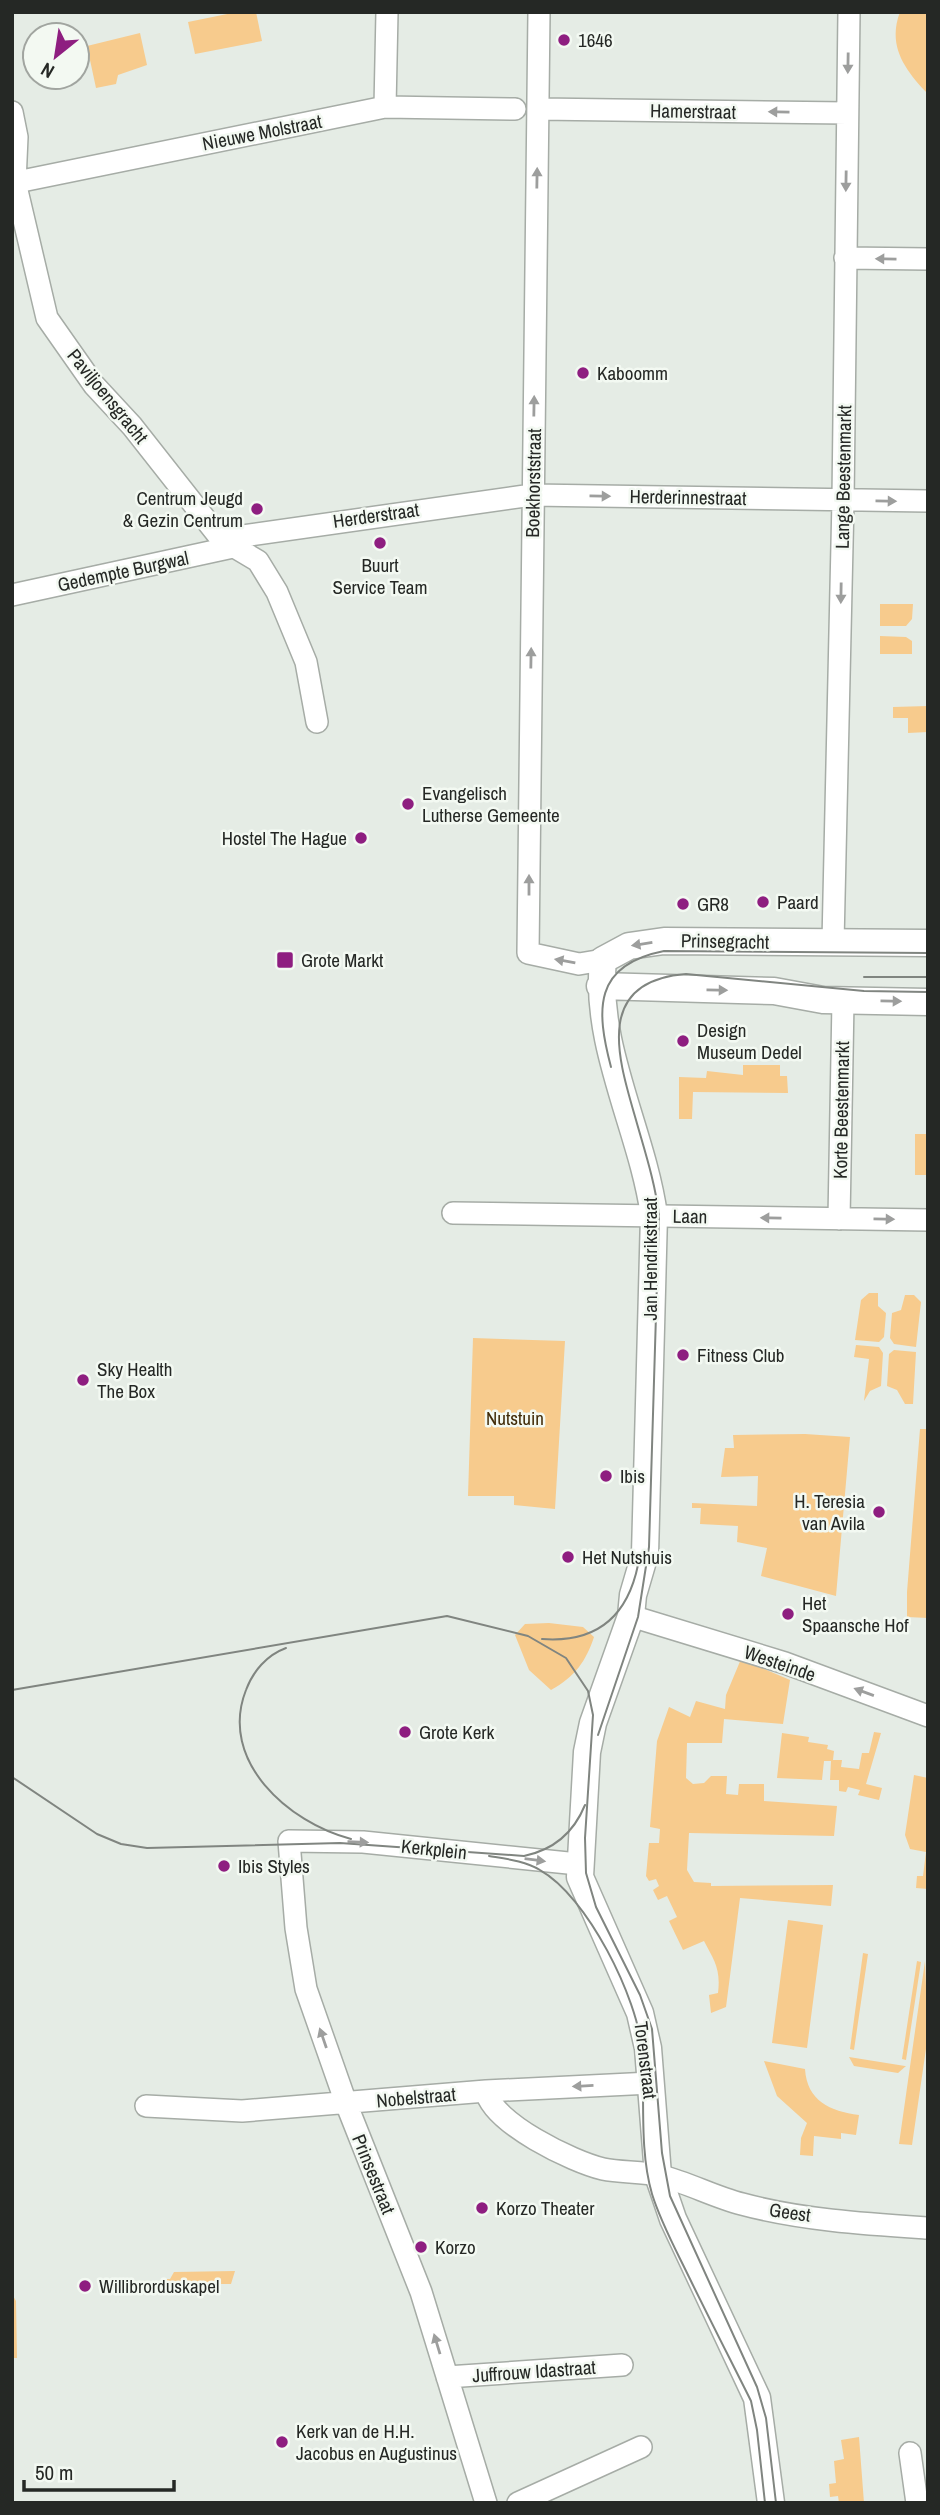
<svg xmlns="http://www.w3.org/2000/svg" width="940" height="2515" font-family="'Archivo Narrow',sans-serif">
  <style>
    .green { fill: #f7cb8d }
    .lines { fill: none; stroke-linecap: round; stroke-linejoin: round }
    .minor-casing { stroke: #a6aca6; stroke-width: 24 }
    .tertiary-casing { stroke: #a6aca6; stroke-width: 29 }
    .minor { stroke: #fff; stroke-width: 21 }
    .tertiary { stroke: #fff; stroke-width: 26 }
    .tram { stroke: #808580; stroke-width: 2 }
    .oneway { fill: #9d9e9d }
    .poi-dot { fill: #8e1e80; stroke: #f3f9f2; stroke-width: 2.5 }
    .labels { text-anchor: middle; stroke-width: 5; stroke-linejoin: round; paint-order: stroke }
    .poi-label { font-size: 19px; fill: #252825; stroke: #f3f9f2; text-anchor: start }
    .street-label { font-size: 19px; fill: #252825; stroke: #f3f9f2 }
    .park-label { font-size: 19px; fill: #412b08; stroke: #f3f9f2 }
  </style>
  <rect width="100%" height="100%" fill="#e5ece5"/>
  <path class="green" d="M237 12H256L262 41 195 54 188 22Z
    M900 12H928V94C905 70 887 46 900 12Z
    M140 33 147 65 118 75 116 84 96 88 87 46Z
    M880 604H913L912 619 906 626H880Z
    M880 636 906 637 912 641V654H880Z
    M928 706V732L908 733V718H893V707Z
    M743 1065H780V1076H787L788 1093 693 1092 692 1119H679V1077L706 1078 707 1071 743 1075Z
    M915 1134H928V1175H915Z
    M869 1293H878V1306L886 1313 884 1337 879 1342 855 1340 861 1300Z
    M905 1295H914L921 1302 916 1347 894 1344 890 1338 892 1313 901 1310Z
    M473 1338 565 1341 555 1509 514 1505V1496H468Z
    M856 1345 879 1347 883 1353 881 1386 870 1391 864 1401 869 1359 854 1357Z
    M894 1350 916 1352 913 1404H905L897 1390 887 1386 889 1354Z
    M920 1429H928V1618L907 1617V1592Z
    M805 1434 850 1437 836 1596 761 1576 767 1548 737 1542 738 1526 700 1524 701 1508H692V1503L757 1506 758 1476 721 1477 725 1448H734L733 1435Z
    M549 1623 583 1627 594 1637C586 1661 575 1677 551 1690L529 1670 515 1635 525 1624Z
    M741 1659 790 1680 783 1724 724 1719 722 1743H687L686 1778 693 1784 704 1783 711 1776H727L726 1794 738 1795 739 1784H764V1801L837 1806 834 1836 689 1833 687 1870 694 1882 711 1883V1886L833 1885 831 1906 740 1898 726 2007 711 2013 709 1995 718 1993C721 1969 714 1960 704 1941L683 1950 669 1921 677 1917 667 1896 658 1900 653 1890 659 1886 656 1879 649 1881 646 1876 649 1843H659L660 1829 650 1827 657 1741 669 1707 690 1717 696 1701 725 1709 726 1695Z
    M874 1732 881 1733 866 1784 882 1788 879 1800 858 1795 860 1790 848 1787 846 1792 839 1791V1780H830L831 1761H824L822 1780 777 1778 782 1733 809 1737 808 1742 828 1745 827 1749 834 1751 833 1760H842L841 1767 859 1769 862 1753H869Z
    M914 1775 928 1778V1889L916 1888 917 1876H923L926 1852 910 1849 905 1835Z
    M788 1920 823 1925 807 2048 772 2043Z
    M863 1953 868 1954 854 2050 850 2049Z
    M917 1961 921 1962 906 2060 902 2059Z
    M925 1961 928 2035 912 2145 899 2144Z
    M849 2057 905 2066H906L898 2073 854 2066Z
    M764 2061 805 2069C807 2101 830 2111 859 2115L856 2135 841 2133V2139L814 2136 813 2156 800 2155 801 2138 807 2123 777 2096Z
    M235 2271 231 2284H175L172 2291 165 2292 164 2279H170L174 2272Z
    M12 2294 16 2301 17 2358H12Z
    M859 2437 864 2503H839L838 2496 830 2497 829 2484 836 2483 834 2461 844 2459 841 2440Z"/>
  <g class="lines">
    <defs>
      <path id="minor" d="M539 12 528 953 579 964 603 960
        M385 107 387 12
        M539 109 847 113
        M12 112 17 137 15 182 47 318 94 385 132 426 221 539 258 561 277 592 306 662 317 722
        M12 183 385 107 515 109
        M845 258 928 259
        M221 539 532 495 928 501
        M12 595 233 547
        M833 942 843 500 849 12
        M453 1213 928 1220
        M839 1219 843 1001
        M631 1616 785 1663 928 1716
        M486 2091C492 2123 573 2162 603 2169 622 2173 642 2171 661 2176 689 2183 714 2197 742 2204 801 2220 867 2224 928 2228
        M146 2106 242 2111 486 2091 651 2083
        M447 2377 622 2365
        M910 2453 917 2503
        M486 2503 421 2292 346 2103 306 1989 296 1928 289 1841 363 1842 578 1864
        M518 2503 641 2447"/>
      <path id="tertiary" d="M600 986 774 991 823 1000 928 1002
        M771 2503 757 2398 673 2219 658 2175 648 2048 640 2013 580 1877 587 1752 593 1723 631 1616 633 1595 645 1554 654 1215C642 1130 594 1047 603 960L629 946 664 941 928 943"/>
    </defs>
    <use href="#minor" class="minor-casing"/>
    <use href="#tertiary" class="tertiary-casing"/>
    <use href="#minor" class="minor"/>
    <use href="#tertiary" class="tertiary"/>
    <path class="tram" d="M864 977H928
      M611 1067C596 1010 593 965 664 951L928 953
      M542 1639C595 1643 627 1618 638 1565
      M286 1648C267 1655 253 1671 246 1690 218 1761 289 1823 351 1839
      M12 1690 447 1616 528 1636 566 1658 588 1691 593 1715 585 1838 586 1873 596 1907 640 1995 652 2029 662 2153 670 2196 757 2387 766 2418 776 2503
      M598 1735 638 1617 649 1547 659 1215C655 1182 645 1152 636 1120 619 1061 592 981 686 974L864 991 928 992
      M12 1777 97 1834 121 1844 147 1848 340 1843 524 1856C553 1850 574 1832 585 1805
      M489 1856C507 1859 525 1861 540 1870 587 1896 638 1998 642 2051 645 2098 639 2149 652 2194 661 2223 676 2250 689 2277 709 2318 730 2359 751 2401L757 2430 765 2503"/>
  </g>
  <defs><path id="oneway-solid" d="M-6-.8H1V-3.2L6.5 0L1 3.2V.8H-6Z" transform="scale(1.75)"/></defs>
  <g class="oneway">
    <use href="#oneway-solid" transform="translate(848 63) rotate(91)"/>
    <use href="#oneway-solid" transform="translate(779 112) rotate(-179)"/>
    <use href="#oneway-solid" transform="translate(537 178) rotate(-89)"/>
    <use href="#oneway-solid" transform="translate(846 181) rotate(91)"/>
    <use href="#oneway-solid" transform="translate(886 259) rotate(-179)"/>
    <use href="#oneway-solid" transform="translate(534 406) rotate(-89)"/>
    <use href="#oneway-solid" transform="translate(600 496) rotate(1)"/>
    <use href="#oneway-solid" transform="translate(886 501) rotate(1)"/>
    <use href="#oneway-solid" transform="translate(841 593) rotate(91)"/>
    <use href="#oneway-solid" transform="translate(531 658) rotate(-89)"/>
    <use href="#oneway-solid" transform="translate(529 885) rotate(-90)"/>
    <use href="#oneway-solid" transform="translate(642 944) rotate(171)"/>
    <use href="#oneway-solid" transform="translate(565 961) rotate(-170)"/>
    <use href="#oneway-solid" transform="translate(717 990) rotate(1)"/>
    <use href="#oneway-solid" transform="translate(891 1001) rotate(1)"/>
    <use href="#oneway-solid" transform="translate(771 1218) rotate(-179)"/>
    <use href="#oneway-solid" transform="translate(884 1219) rotate(1)"/>
    <use href="#oneway-solid" transform="translate(864 1692) rotate(-160)"/>
    <use href="#oneway-solid" transform="translate(358 1842) rotate(2)"/>
    <use href="#oneway-solid" transform="translate(535 1860) rotate(7)"/>
    <use href="#oneway-solid" transform="translate(323 2038) rotate(-109)"/>
    <use href="#oneway-solid" transform="translate(583 2086) rotate(177)"/>
    <use href="#oneway-solid" transform="translate(437 2344) rotate(-107)"/>
  </g>
  <g class="poi-dot">
    <circle cx="564" cy="40" r="7"/>
    <circle cx="583" cy="373" r="7"/>
    <circle cx="257" cy="509" r="7"/>
    <circle cx="380" cy="543" r="7"/>
    <circle cx="408" cy="804" r="7"/>
    <circle cx="361" cy="838" r="7"/>
    <circle cx="763" cy="902" r="7"/>
    <circle cx="683" cy="904" r="7"/>
    <rect x="276" y="951" width="18" height="18" rx="3.5"/>
    <circle cx="683" cy="1041" r="7"/>
    <circle cx="683" cy="1355" r="7"/>
    <circle cx="83" cy="1380" r="7"/>
    <circle cx="606" cy="1476" r="7"/>
    <circle cx="879" cy="1512" r="7"/>
    <circle cx="568" cy="1557" r="7"/>
    <circle cx="788" cy="1614" r="7"/>
    <circle cx="405" cy="1732" r="7"/>
    <circle cx="224" cy="1866" r="7"/>
    <circle cx="482" cy="2208" r="7"/>
    <circle cx="421" cy="2247" r="7"/>
    <circle cx="85" cy="2286" r="7"/>
    <circle cx="282" cy="2442" r="7"/>
  </g>
  <g class="labels">
    <g class="poi-label">
      <text x="578" y="47">1646</text>
      <text x="597" y="380">Kaboomm</text>
      <text x="243" y="505" text-anchor="end">Centrum Jeugd<tspan x="243" dy="22">&amp; Gezin Centrum</tspan></text>
      <text x="380" y="572" text-anchor="middle">Buurt<tspan x="380" dy="22">Service Team</tspan></text>
      <text x="422" y="800">Evangelisch<tspan x="422" dy="22">Lutherse Gemeente</tspan></text>
      <text x="347" y="845" text-anchor="end">Hostel The Hague</text>
      <text x="777" y="909">Paard</text>
      <text x="697" y="911">GR8</text>
      <text x="301" y="967">Grote Markt</text>
      <text x="697" y="1037">Design<tspan x="697" dy="22">Museum Dedel</tspan></text>
      <text x="697" y="1362">Fitness Club</text>
      <text x="97" y="1376">Sky Health<tspan x="97" dy="22">The Box</tspan></text>
      <text x="620" y="1483">Ibis</text>
      <text x="865" y="1508" text-anchor="end">H. Teresia<tspan x="865" dy="22">van Avila</tspan></text>
      <text x="582" y="1564">Het Nutshuis</text>
      <text x="802" y="1610">Het<tspan x="802" dy="22">Spaansche Hof</tspan></text>
      <text x="419" y="1739">Grote Kerk</text>
      <text x="238" y="1873">Ibis Styles</text>
      <text x="496" y="2215">Korzo Theater</text>
      <text x="435" y="2254">Korzo</text>
      <text x="99" y="2293">Willibrorduskapel</text>
      <text x="296" y="2438">Kerk van de H.H.<tspan x="296" dy="22">Jacobus en Augustinus</tspan></text>
    </g>
    <g class="street-label">
      <text transform="translate(693 111) rotate(1)" y="7">Hamerstraat</text>
      <text transform="translate(262 132) rotate(-11)" y="7">Nieuwe Molstraat</text>
      <text transform="translate(108 396) rotate(51)" y="7">Paviljoensgracht</text>
      <text transform="translate(843 477) rotate(-89)" y="7">Lange Beestenmarkt</text>
      <text transform="translate(533 483) rotate(-89)" y="7">Boekhorststraat</text>
      <text transform="translate(688 497) rotate(1)" y="7">Herderinnestraat</text>
      <text transform="translate(376 515) rotate(-8)" y="7">Herderstraat</text>
      <text transform="translate(123 571) rotate(-12)" y="7">Gedempte Burgwal</text>
      <text transform="translate(725 941) rotate(1)" y="7">Prinsegracht</text>
      <text transform="translate(841 1110) rotate(-89)" y="7">Korte Beestenmarkt</text>
      <text transform="translate(690 1216) rotate(1)" y="7">Laan</text>
      <text transform="translate(650 1259) rotate(-90)" y="7">Jan Hendrikstraat</text>
      <text transform="translate(780 1663) rotate(19)" y="7">Westeinde</text>
      <text transform="translate(434 1849) rotate(6)" y="7">Kerkplein</text>
      <text transform="translate(646 2060) rotate(83)" y="7">Torenstraat</text>
      <text transform="translate(416 2097) rotate(-5)" y="7">Nobelstraat</text>
      <text transform="translate(374 2174) rotate(68)" y="7">Prinsestraat</text>
      <text transform="translate(790 2212) rotate(8)" y="7">Geest</text>
      <text transform="translate(534 2371) rotate(-4)" y="7">Juffrouw Idastraat</text>
    </g>
    <g class="park-label">
      <text x="515" y="1425">Nutstuin</text>
    </g>
  </g>
  <rect width="940" height="2515" fill="none" stroke="#252825" stroke-width="28"/>
  <g transform="translate(56 56) rotate(210)"><circle r="33" fill="#f3f9f2" stroke="#a1a5a0" stroke-width="2"/>
  <path d="M0-5L12 26L0 18L-12 26Z" fill="#8e1e80"/>
  <text y="-10" font-size="19" font-weight="bold" text-anchor="middle" fill="#252825">N</text>
  </g>
  <path d="M24 2480v10h150v-10" fill="none" stroke="#252825" stroke-width="3.5"/>
  <text x="35" y="2480" font-size="21" fill="#252825" stroke="#f3f9f2" stroke-width="5" paint-order="stroke">50 m</text>
</svg>
